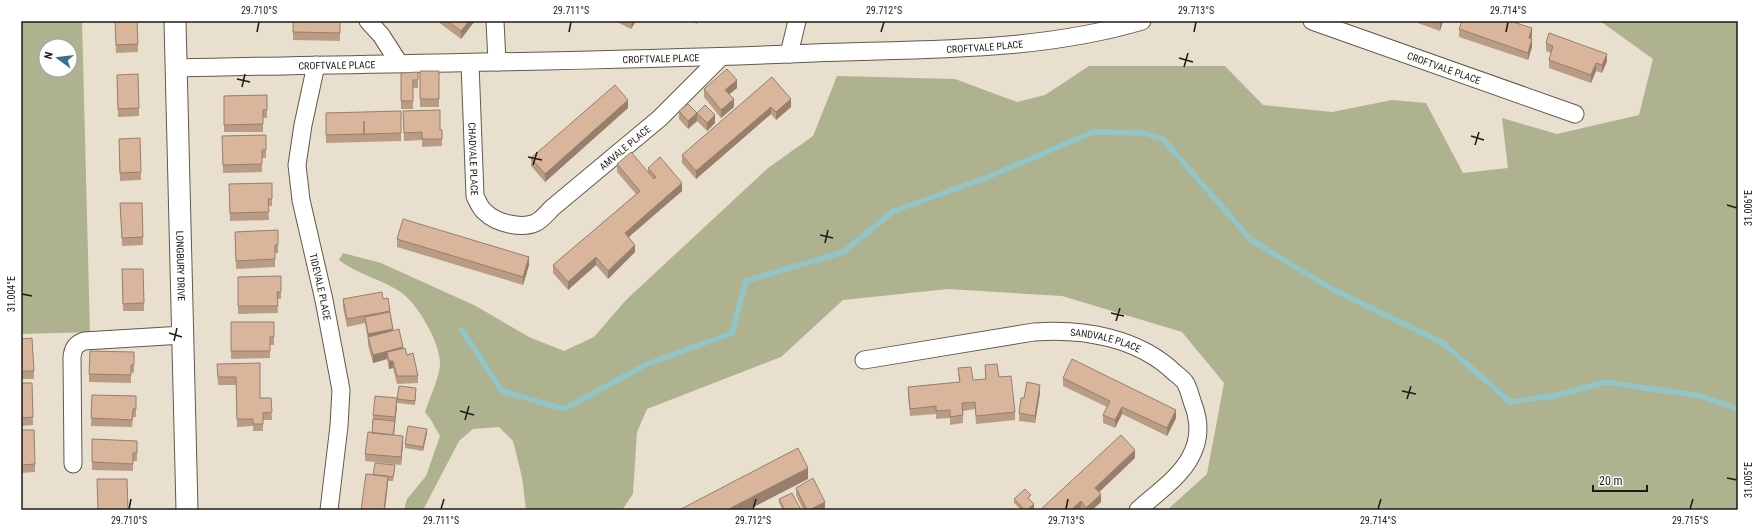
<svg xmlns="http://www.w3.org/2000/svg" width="1759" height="531" font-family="'Roboto Condensed',sans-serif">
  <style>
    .green { fill: #aeb28f; fill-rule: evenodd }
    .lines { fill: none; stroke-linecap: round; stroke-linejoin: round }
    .stream { stroke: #91c5c7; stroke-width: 5.5 }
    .minor-casing { stroke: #62594b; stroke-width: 19 }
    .tertiary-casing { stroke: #62594b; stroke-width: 23 }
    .minor { stroke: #fff; stroke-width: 17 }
    .tertiary { stroke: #fff; stroke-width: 21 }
    .wall { fill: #ba9c85 }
    .shaded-wall { fill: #977f6c }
    .building { fill: #d8b59b; stroke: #977f6c }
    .ticks { fill: none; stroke: #1e1a14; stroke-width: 1.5 }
    .labels { text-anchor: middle; stroke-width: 3; stroke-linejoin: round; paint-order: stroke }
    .street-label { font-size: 10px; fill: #1e1a14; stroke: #fff }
    .neatline { fill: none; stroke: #1e1a14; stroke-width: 1.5 }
    .ticks-label { font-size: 10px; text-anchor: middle; fill: #1e1a14 }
  </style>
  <rect width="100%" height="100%" fill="#e9dfcf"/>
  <path class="green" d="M21 21H82L90 332 21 334ZM46 46H70V70H46Z
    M1600 21H1738V510H1167L1207 474 1224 383 1182 332 1062 296 948 289 843 300 781 357 647 409 637 432 633 494 622 510H526L522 477 513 441 499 427 473 429 459 441 423 510H404L407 499 426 476 440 436 431 420 425 412C429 400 441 373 440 362 439 341 418 305 402 293 382 279 358 275 339 260L343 253 381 263 476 306 529 337 564 351 594 337 626 300 768 168 813 136 837 76 955 79 1017 102 1045 95 1089 66H1225L1263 105 1332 112 1392 100 1426 103 1463 173 1508 168 1502 118 1557 134 1639 115 1653 59Z"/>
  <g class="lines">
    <path class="stream" d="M462 330 502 391 564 409 647 364 732 333 746 281 843 252 894 211 988 177 1093 132 1144 133 1163 139 1251 240 1330 288 1443 343 1510 402 1559 395 1605 382 1701 396 1738 409"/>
    <defs>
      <g id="minor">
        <path d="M368 21 381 35 399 63"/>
        <path d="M495 21 497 62"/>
        <path id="s1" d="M1312 21 1575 114"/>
        <path d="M789 54 797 21"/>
        <path id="s2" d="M470 63 475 196C478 202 480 208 485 212 496 223 521 229 535 223 542 220 547 213 552 208L660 118 720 58"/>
        <path id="s3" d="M316 65 303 125 297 165 301 200 324 300 341 390 339 426 329 510"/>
        <path id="s4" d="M177 68C389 63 602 62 814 53 922 49 1038 52 1142 21"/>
        <path id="s5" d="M864 360 1034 332C1083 328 1139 338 1175 373 1179 376 1184 380 1186 384 1189 390 1191 398 1193 404 1200 422 1200 439 1191 456 1180 478 1155 494 1138 510"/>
        <path d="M73 464 72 357C73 348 76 344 84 341L183 335"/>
      </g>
      <g id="tertiary">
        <path id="s6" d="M175 21 187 510"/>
      </g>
    </defs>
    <use href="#minor" class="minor-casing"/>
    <use href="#tertiary" class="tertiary-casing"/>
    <use href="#minor" class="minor"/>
    <use href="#tertiary" class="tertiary"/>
  </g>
  <path class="wall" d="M115 21H137L138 52 116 53Z
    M293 21H340V41L293 40Z
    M437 21H474V22L461 39Z
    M615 21H636L631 29Z
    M691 21H698L697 24Z
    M1412 21H1443L1440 31Z
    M1459 29 1532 36 1531 39 1532 47 1528 60 1459 37Z
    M1546 43 1607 61 1602 73 1596 71 1591 83 1549 68V60L1551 53 1546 51Z
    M420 71H439V107H420Z
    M418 72V88H413V109H401V73Z
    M772 77 791 107 776 120 771 114 696 179 682 163V155Z
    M117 82 139 108V116L118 117Z
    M737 88 729 94 734 107 721 118 704 97V89Z
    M267 95V118H263V132H224V96Z
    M628 108 545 182 531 166V158Z
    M401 111V141L364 142V129V142L326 143V113Z
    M403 111 440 130H442V146L422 147V140L404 141Z
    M679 111 697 121 688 129 679 119Z
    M697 113 715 123 707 131 697 121Z
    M266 135V158H262V172L223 173 222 136Z
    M119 146 141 172V180L120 181Z
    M617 164 648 171V168L682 191 629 237 635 252 608 279 596 265 568 290 553 273V265L636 194 617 172Z
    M272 183V206H268L269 220 230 221 229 184Z
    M120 203 143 237V245L122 246Z
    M278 230V253H275V267L236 269 235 232Z
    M397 239 529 265 523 285 397 247Z
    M281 276V299H277L278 313 238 314V277Z
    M122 277 144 303V311H123Z
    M388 298 393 330 418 376V383L397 384 393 368 389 369 387 359 373 363 368 345V340L365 323 347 327 343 307V299H383Z
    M231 322H274V345H270V358L231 359Z
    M21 339 34 371V379H21Z
    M134 352V373L131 372V383L89 382V374Z
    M260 363V398H271L272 420H263V431H253V426L237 427 236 385H218L217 364Z
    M985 365 999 377 1015 412V420L976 424 975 409 963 411V423L950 425V418L936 419V414L910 416 908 395V387L959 382 958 368 973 380 985 379Z
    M1063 378 1176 418 1167 436 1122 414 1115 428 1103 423V415L1107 407 1063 386Z
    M21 383 33 417V425L21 426Z
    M416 392 415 405 397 403V399Z
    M1040 393 1035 423 1019 421V413L1024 398Z
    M92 395 136 396V417H133L132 427 91 426Z
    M397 406 394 435 403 444 401 465 365 461V454L372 433 373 415Z
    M21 430 35 464V472L21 473Z
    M427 433 423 451 405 448V444Z
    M92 439 137 441V461H133V471L92 470Z
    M1135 458 1099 492 1101 502 1092 510H1082L1081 509 1079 510H1040Z
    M395 469 393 481H388V484L373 475Z
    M796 488 825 509 824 510H803L796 495Z
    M779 499 801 510H783L779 503Z
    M1014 499H1031L1030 500 1034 508 1031 510H1021L1014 503Z"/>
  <path class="shaded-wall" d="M469 21H474V22L461 39V31Z
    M632 21H636L631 29Z
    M1441 21H1443L1440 31V23Z
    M1532 28V36L1529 46V38Z
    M1532 39V47L1528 60V53Z
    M1607 54V61L1602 73V65Z
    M1596 63V71L1591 83V75Z
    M737 80V88L725 98V90Z
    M734 99V107L721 118V110Z
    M791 99V107L776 120V112Z
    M628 100V108L545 182V174Z
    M771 107V114L696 179V171Z
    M697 113V121L688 129V121Z
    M715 115V123L707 131V123Z
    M682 183V191L625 240V233Z
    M635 245V252L608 279V271Z
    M529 257V265L523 285V277Z
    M596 257V265L568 290V282Z
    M393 329V337L368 339V334Z
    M403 347V354L387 352V359L373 363V355Z
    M389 361H393V368L389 369Z
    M1040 385V393L1035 423V416Z
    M397 398V406L393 442V438Z
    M1122 407V414L1115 428V420Z
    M1176 410V418L1167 436V428Z
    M427 429V433L423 451V447Z
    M403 436V444L401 465V457Z
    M1135 450V458L1095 496V488Z
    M808 468V479L748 510H727Z
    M388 476V484L385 510H384Z
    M1101 494V502L1092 510H1086V508Z
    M1081 501V509L1079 510H1071Z
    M825 502V509L824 510H809Z
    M1034 504V508L1031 510H1027Z"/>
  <path class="building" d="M115 21H137L138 44 116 45Z
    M293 21H340V33L293 32Z
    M447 21H469L461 31Z
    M1434 21H1441L1440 23Z
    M1462 21H1510L1532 28 1529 38 1532 39 1528 53 1459 29Z
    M1549 33 1607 54 1602 65 1596 63 1591 75 1549 60 1553 46 1546 43Z
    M727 69 737 80 725 90 734 99 721 110 704 89Z
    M420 71H439V99H420Z
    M418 72V80H413V101H401V73Z
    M138 74 139 108 118 109 117 75Z
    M772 77 791 99 776 112 771 107 696 171 682 155Z
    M615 85 628 100 545 174 531 158Z
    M267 95V110H263V124L224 125V96Z
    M688 104 697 113 688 121 679 111Z
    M705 105 715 115 707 123 697 113Z
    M440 110V130H442V139H422V132L404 133 403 111Z
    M401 111V133L364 134V121V134L326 135V113Z
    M266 135V150H262V164L223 165 222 136Z
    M140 138 141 172 120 173 119 139Z
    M631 152 654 179 656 177 648 168 660 157 682 183 625 233 635 245 608 271 596 257 568 282 553 265 640 191 617 164Z
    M272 183V199H268L269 212 230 213 229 184Z
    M120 203H142L143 237 122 238Z
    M403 219 529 257 523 277 397 239Z
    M278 230V245H275V259L236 261 235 232Z
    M122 269H143L144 303 123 304Z
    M281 276V292H277L278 306H238V277Z
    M382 292 383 299 388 298 390 311 347 319 343 299Z
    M390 312 393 329 368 334 365 317Z
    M231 322H274V337H270V351H231Z
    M399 329 403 347 373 355 368 337Z
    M32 338 34 371H21V339Z
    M405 348 407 355 413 353 418 376H397L393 361H389L387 352Z
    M90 351 134 352V365H131V375L89 374Z
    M1072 359 1176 410 1167 428 1122 407 1115 420 1103 415 1110 401 1063 378Z
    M260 363V398H271L272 412 263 413V424H253V419H237L236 377H218L217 364Z
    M997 364 999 377 1011 376 1015 412 976 416 975 402 962 403 963 415 950 417V410L936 411V406L910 409 908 387 960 382 958 368 971 367 973 380 986 379 985 365Z
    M1027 382 1040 385 1035 416 1019 413 1021 398H1024Z
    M21 383H32L33 417 21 418Z
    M399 386 416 388 415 401 397 399Z
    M92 395 136 396V409H133L132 420 91 418Z
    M375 396 397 398 395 417 373 415Z
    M373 419 395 421 393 435 372 433Z
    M408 426 427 429 423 447 405 444Z
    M21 430H34L35 464 21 465Z
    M368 432 403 436 401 457 365 454Z
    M1121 435 1135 450 1095 488 1101 494 1086 508 1081 501 1071 510H1040Z
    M92 439 137 441V453H133V464L92 462Z
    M798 448 808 468 727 510H679Z
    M375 463 395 465 393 477 373 475Z
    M366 474 388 476 384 510H361Z
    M813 478 825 502 809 510H807L796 488Z
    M97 479H127L128 510H98Z
    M1025 489 1031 495 1028 498 1034 504 1027 510H1025L1014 499Z
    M792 493 801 510H785L779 499Z"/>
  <path class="ticks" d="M257 32 259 22M569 32 571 22M881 32 884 22M1194 32 1196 22M1506 32 1508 22M1179 58 1193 62M1184 67 1188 53M237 79 250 82M242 87 245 74M1471 136 1484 140M1475 145 1479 132M528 157 542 160M533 165 537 152M1727 205 1737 208M820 235 833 238M825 243 828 230M22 294 32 296M1111 313 1124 316M1116 321 1120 308M169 333 182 337M174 341 177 328M1402 391 1416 394M1407 399 1411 386M460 411 474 415M465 420 469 406M1727 478 1737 480M129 509 131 499M441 509 444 499M753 509 756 499M1066 509 1068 499M1378 509 1381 499M1690 509 1693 499"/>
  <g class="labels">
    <g class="street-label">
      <text dy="4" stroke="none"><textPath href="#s4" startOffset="808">CROFTVALE PLACE</textPath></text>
      <text dy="4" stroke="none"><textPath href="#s4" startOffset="484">CROFTVALE PLACE</textPath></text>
      <text dy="4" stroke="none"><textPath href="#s4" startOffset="160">CROFTVALE PLACE</textPath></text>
      <text dy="4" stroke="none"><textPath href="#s1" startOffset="140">CROFTVALE PLACE</textPath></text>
      <text dy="4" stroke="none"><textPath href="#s2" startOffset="323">AMVALE PLACE</textPath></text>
      <text dy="4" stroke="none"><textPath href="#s2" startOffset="96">CHADVALE PLACE</textPath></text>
      <text dy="4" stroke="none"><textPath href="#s6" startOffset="245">LONGBURY DRIVE</textPath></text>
      <text dy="4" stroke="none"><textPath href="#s3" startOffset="226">TIDEVALE PLACE</textPath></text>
      <text dy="4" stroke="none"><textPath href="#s5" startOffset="245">SANDVALE PLACE</textPath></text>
    </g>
  </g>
  <rect width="1759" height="531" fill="none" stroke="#ffffff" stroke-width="44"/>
  <g transform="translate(58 58) rotate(285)"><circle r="19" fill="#ffffff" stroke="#a5a3a1"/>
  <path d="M0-3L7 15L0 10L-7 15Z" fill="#39708b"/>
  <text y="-6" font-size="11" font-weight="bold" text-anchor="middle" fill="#1e1a14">N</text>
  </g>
  <path d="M1593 485v6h54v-6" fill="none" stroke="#1e1a14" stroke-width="2"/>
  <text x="1599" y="485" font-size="12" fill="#1e1a14" stroke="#ffffff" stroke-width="3" paint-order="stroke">20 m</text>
  <rect x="22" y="22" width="1715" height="487" class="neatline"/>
  <g class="ticks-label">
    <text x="259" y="14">29.710°S</text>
    <text x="571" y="14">29.711°S</text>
    <text x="884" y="14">29.712°S</text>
    <text x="1196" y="14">29.713°S</text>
    <text x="1508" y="14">29.714°S</text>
    <text transform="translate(1748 208) rotate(-90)" y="4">31.006°E</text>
    <text transform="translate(11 294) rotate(-90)" y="4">31.004°E</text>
    <text transform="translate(1748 480) rotate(-90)" y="4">31.005°E</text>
    <text x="129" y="524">29.710°S</text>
    <text x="441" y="524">29.711°S</text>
    <text x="753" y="524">29.712°S</text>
    <text x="1066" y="524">29.713°S</text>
    <text x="1378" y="524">29.714°S</text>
    <text x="1690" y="524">29.715°S</text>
  </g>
</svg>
